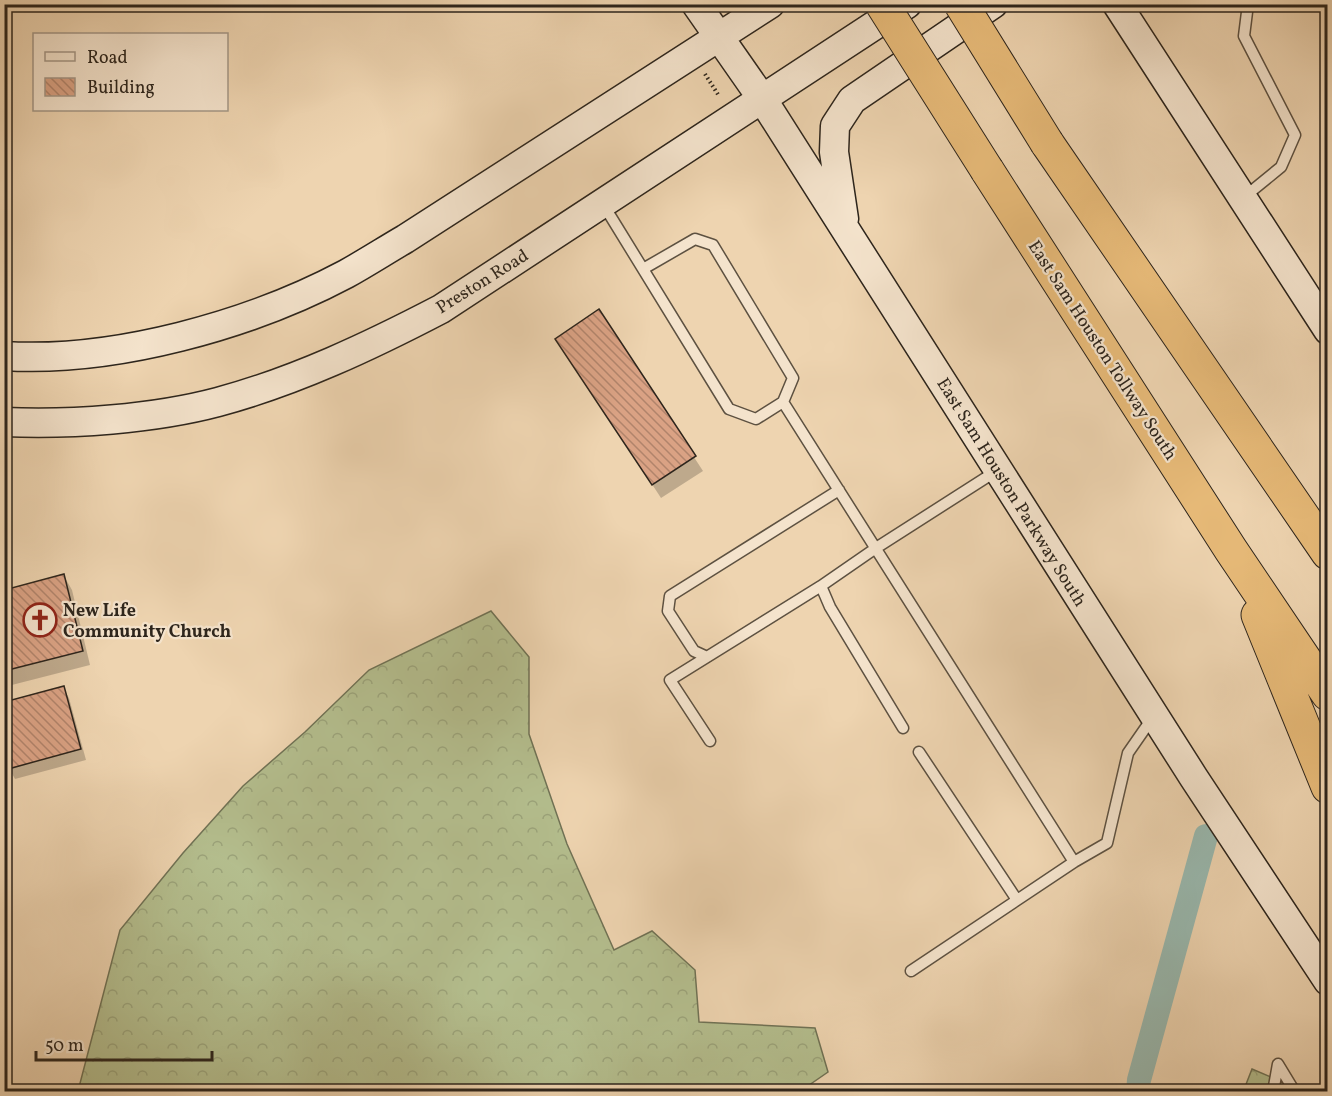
<svg xmlns="http://www.w3.org/2000/svg" width="1332" height="1096" font-family="Vollkorn,serif">
  <style>
    .forest { fill: url(#forest-crowns); stroke: #707255; stroke-width: 1.5 }
    .shadow { fill: #0003 }
    .lines { fill: none; stroke-linecap: round; stroke-linejoin: round }
    .canal { stroke: #99b8ae; stroke-width: 24 }
    .building { fill: url(#building-back-hatch); stroke: #2d251c; stroke-width: 1.5 }
    .lane-casing { stroke: #5d5141; stroke-width: 13 }
    .secondary-casing { stroke: #2d251c; stroke-width: 31 }
    .highway-casing { stroke: #2d251c; stroke-width: 35 }
    .path { stroke: #2d251c; stroke-width: 4; stroke-dasharray: 1.5 3; stroke-linecap: butt }
    .lane { stroke: #f4e3cc; stroke-width: 10 }
    .secondary { stroke: #f4e3cc; stroke-width: 28 }
    .highway { stroke: #e7ba78; stroke-width: 33 }
    .highway-bridge-casing { stroke: #2d251c; stroke-width: 35; stroke-linecap: butt }
    .highway-bridge { stroke: #e7ba78; stroke-width: 33 }
    .labels { text-anchor: middle; stroke-width: 4.5; stroke-linejoin: round; paint-order: stroke }
    .street-label { font-size: 18px; fill: #2d251c; stroke: #f4e3cc }
    .poi-label { font-size: 18px; font-weight: bold; fill: #2d251c; stroke: #f4e3cc; text-anchor: start }
  </style>
  <defs>
    <pattern id="forest-crowns" width="20" height="18" patternUnits="userSpaceOnUse" patternTransform="scale(1.5)"><rect width="20" height="18" fill="#b4be8e"/><path d="M2 6a3 3 0 1 1 6 0M12 15a3 3 0 1 1 6 0" fill="none" stroke="#9ba37a"/></pattern>
    <pattern id="building-back-hatch" width="6" height="6" patternUnits="userSpaceOnUse" patternTransform="scale(1.5)"><rect width="6" height="6" fill="#daa284"/><path d="M-1 5l2 2M0 0l6 6M5-1l2 2" fill="none" stroke="#b1846b"/></pattern>
  </defs>
  <rect width="100%" height="100%" fill="#eed4b0"/>
  <filter id="stains"><feTurbulence type="fractalNoise" baseFrequency=".00333" numOctaves="4"/><feColorMatrix values="0 0 0 0 .2 0 0 0 0 .09 0 0 0 0 .02 0 0 0 .5 -.17"/></filter>
  <radialGradient id="worn" r=".72"><stop offset=".6" stop-color="#630" stop-opacity="0"/><stop offset="1" stop-color="#630" stop-opacity=".3"/></radialGradient>
  <path class="forest" d="M491 611 529 657V734L567 844 614 950 652 931 695 970 699 1022 815 1028 828 1072 799 1092 78 1091 120 930 183 853 243 786 305 732 369 670Z
    M1252 1069 1297 1088 1296 1091 1243 1092Z"/>
  <path class="shadow" d="M599 311 703 471 661 498 566 353Z
    M64 576 72 590 90 665 4 687V591Z
    M63 688 69 698 86 760 15 779 9 768Z"/>
  <g class="lines">
    <path class="canal" d="M1138 1092 1139 1080 1206 836"/>
  </g>
  <path class="building" d="M599 309 696 456 652 485 555 339Z
    M64 574 83 651 4 671V590Z
    M64 686 81 749 8 769 4 757V702Z"/>
  <g class="lines">
    <defs>
      <path id="lane" d="M1243 198 1281 167 1295 135 1244 36 1248 4
        M603 204 729 409 756 419 783 402 1074 862 911 971
        M643 269 695 239 713 245 793 378 783 402
        M821 586 707 657 694 651 668 611 670 596 839 490
        M707 657 670 680 710 741
        M903 728 830 607 821 586 876 548 998 470
        M919 752 1017 900
        M1074 862 1107 843 1128 753 1153 717
        M1273 1092 1278 1064 1295 1092"/>
      <path id="secondary" d="M696 4 763 100 1194 778 1328 981
        M1117 4 1328 330
        M844 219 834 152 835 126 852 100 993 4
        M4 356C114 363 250 325 346 274 366 263 386 250 405 239L770 4
        M4 422C70 425 154 419 218 402 296 381 370 346 441 309L907 4"/>
      <path id="highway" d="M1047 143 1328 553
        M987 170 1231 550 1328 694
        M1258 615 1328 787"/>
    </defs>
    <use href="#lane" class="lane-casing"/>
    <use href="#secondary" class="secondary-casing"/>
    <use href="#highway" class="highway-casing"/>
    <path class="path" d="M705 74 719 96"/>
    <use href="#lane" class="lane"/>
    <use href="#secondary" class="secondary"/>
    <use href="#highway" class="highway"/>
    <defs>
      <path id="highway-bridge" d="M882 4 987 170
        M961 4 1047 143"/>
    </defs>
    <use href="#highway-bridge" class="highway-bridge-casing"/>
    <use href="#highway-bridge" class="highway-bridge"/>
  </g>
  <defs>
    <symbol id="church-ring" viewBox="-11 -11 22 22"><circle r="9.5" fill="#f4e3cc" stroke="#8f2418" stroke-width="1.5"/><path d="M-1.2-6h2.4v3.5h3.3v2.4h-3.3V6h-2.4V-.1h-3.3v-2.4h3.3Z" fill="#8f2418"/></symbol>
  </defs>
  <g fill-rule="evenodd">
    <use href="#church-ring" x="21" y="601" width="38" height="38"/>
  </g>
  <g class="labels">
    <g class="street-label">
      <text transform="translate(482 281) rotate(-32)" y="6">Preston Road</text>
      <text transform="translate(1103 350) rotate(57)" y="6">East Sam Houston Tollway South</text>
      <text transform="translate(1012 492) rotate(58)" y="6">East Sam Houston Parkway South</text>
    </g>
    <g class="poi-label">
      <text x="63" y="616">New Life<tspan x="63" dy="21">Community Church</tspan></text>
    </g>
  </g>
  <rect width="1332" height="1096" fill="none" stroke="#eed4b0" stroke-width="24"/>
  <rect x="6" y="6" width="1320" height="1084" fill="none" stroke="#2d251c" stroke-width="3"/>
  <rect x="12" y="12" width="1308" height="1072" fill="none" stroke="#2d251c" stroke-width="1.5"/>
  <rect x="33" y="33" width="195" height="78" fill="#f4e3cc" stroke="#a49786" stroke-width="1.5"/>
  <rect x="45" y="52" width="30" height="9" fill="#f4e3cc" stroke="#a49786" stroke-width="1.5"/>
  <text x="87" y="63" font-size="18" fill="#2d251c">Road</text>
  <rect x="45" y="78" width="30" height="18" fill="url(#building-back-hatch)" stroke="#a49786" stroke-width="1.5"/>
  <text x="87" y="93" font-size="18" fill="#2d251c">Building</text>
  <path d="M36 1051v9h176v-9" fill="none" stroke="#2d251c" stroke-width="3"/>
  <text x="45" y="1051" font-size="18" fill="#2d251c" stroke="#f4e3cc" stroke-width="4.5" paint-order="stroke">50 m</text>
  <rect width="100%" height="100%" filter="url(#stains)"/>
  <rect width="100%" height="100%" fill="url(#worn)"/>
</svg>
